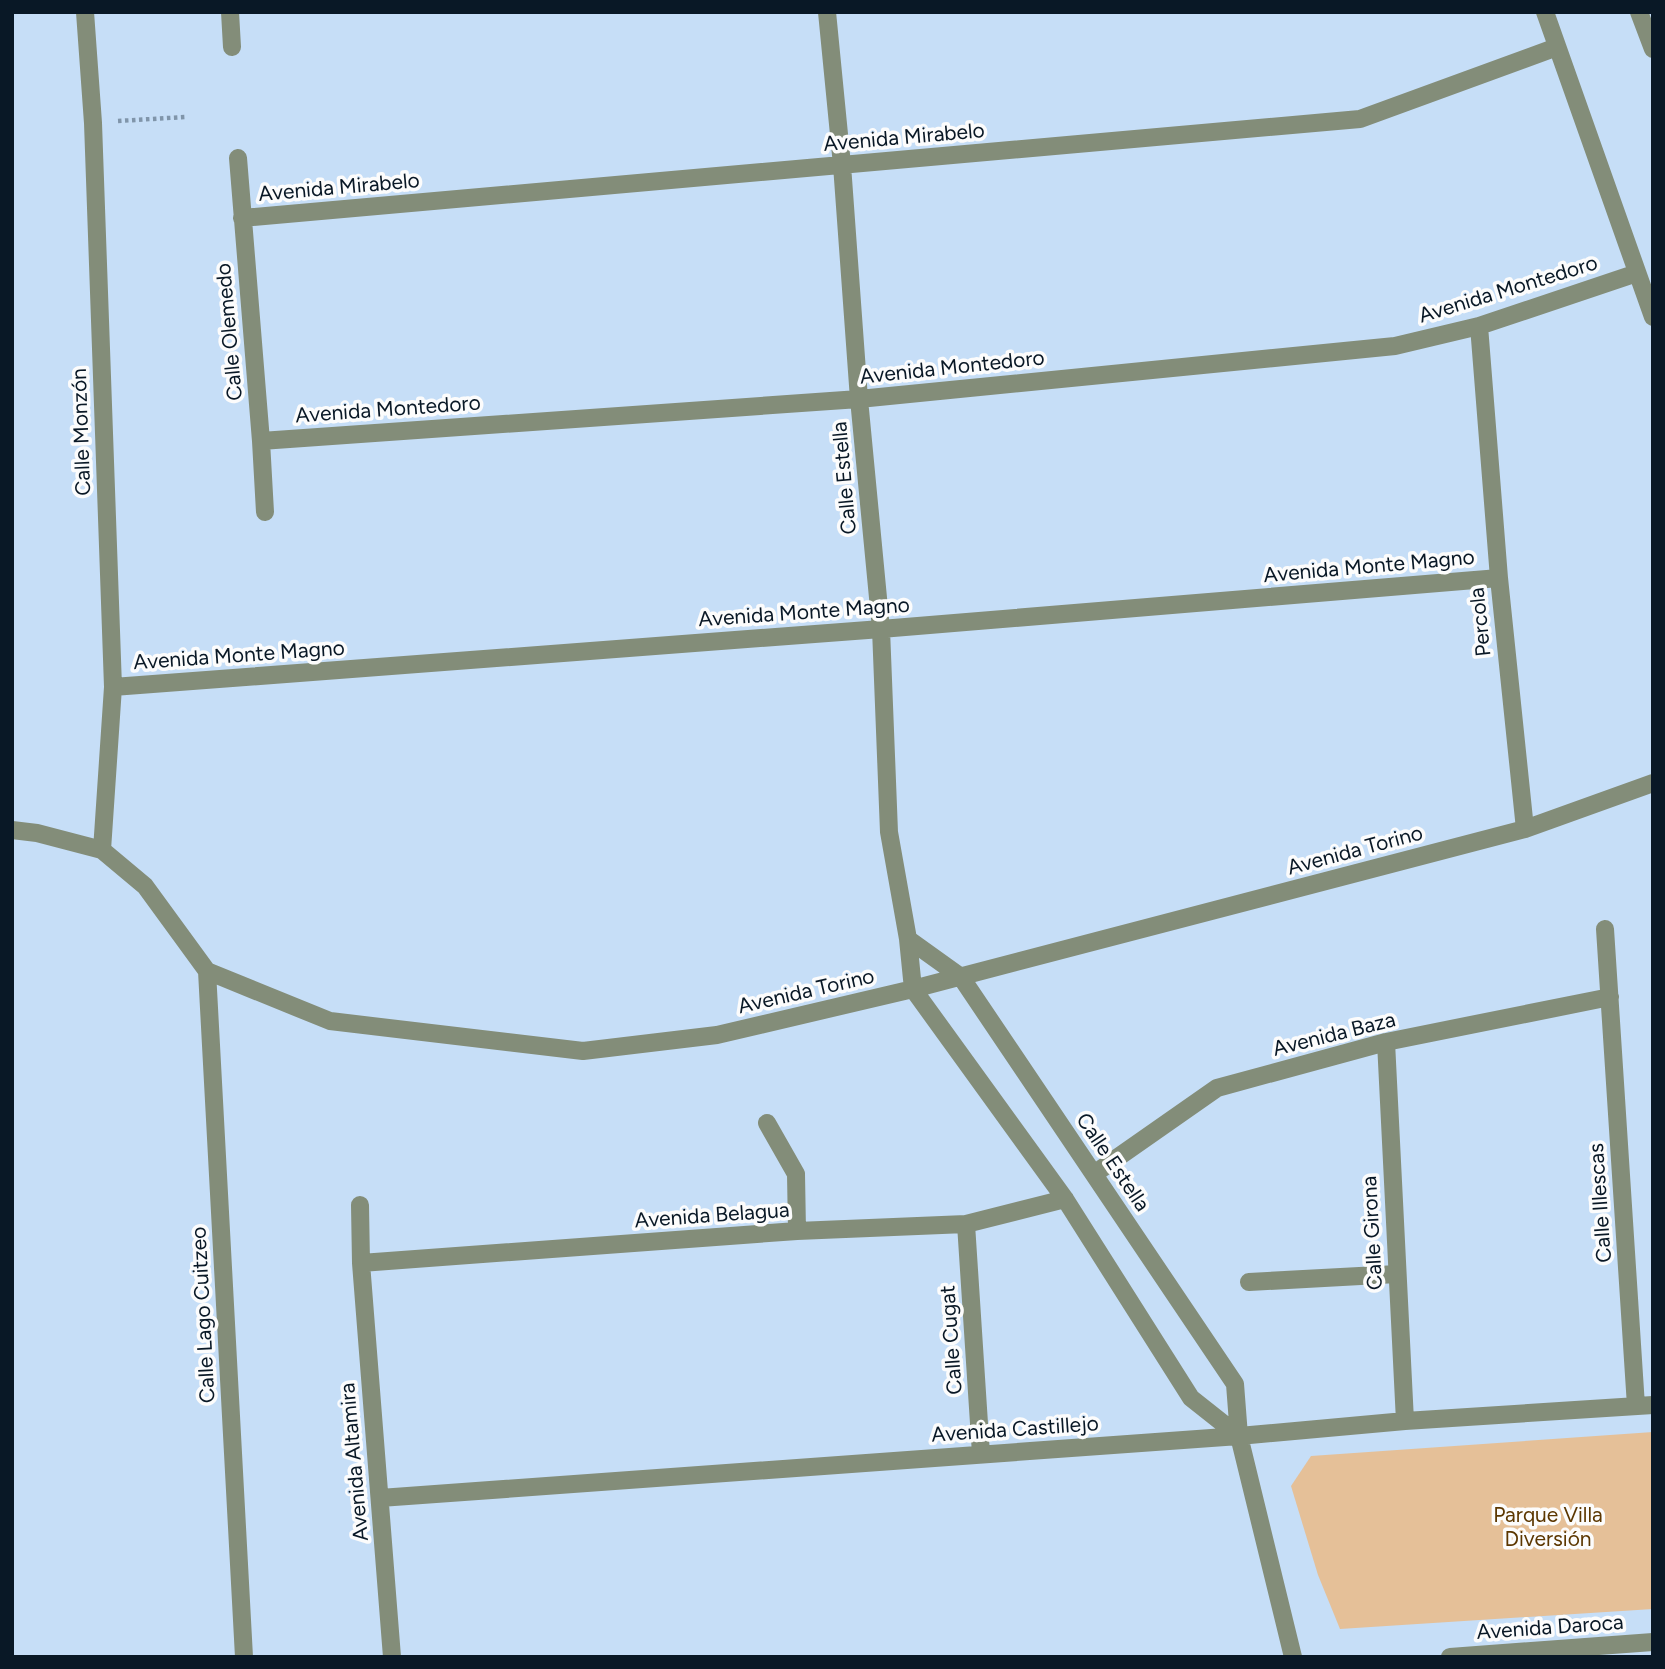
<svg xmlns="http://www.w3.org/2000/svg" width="1665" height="1669" font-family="Figtree,sans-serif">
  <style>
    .green { fill: #e5c098 }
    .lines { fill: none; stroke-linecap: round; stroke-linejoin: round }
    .path { stroke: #8095aa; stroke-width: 4.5; stroke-dasharray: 3.5 3.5; stroke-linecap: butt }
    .minor { stroke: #838d79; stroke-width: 18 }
    .labels { text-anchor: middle; stroke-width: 7; stroke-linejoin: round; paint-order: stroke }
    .street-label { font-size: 21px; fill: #091826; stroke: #fcfcfc }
    .park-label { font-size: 21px; fill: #5c3700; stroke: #fcfcfc }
  </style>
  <rect width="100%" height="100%" fill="#c6def7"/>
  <path class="green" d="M1653 1432V1609L1340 1629 1318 1575 1291 1486 1311 1456Z"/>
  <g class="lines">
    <path class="path" d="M118 121 185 117"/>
    <path class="minor" d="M85 12 93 123 113 687 102 850
      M230 12 232 47
      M827 12 842 165 859 399 881 629 889 832 908 939 913 989 1065 1199 1191 1398 1239 1436
      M1545 12 1653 317
      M1639 12 1653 49
      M238 158 261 441 265 512
      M242 218 1360 119 1557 47
      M1479 326 1499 578 1525 829
      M261 441 859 399 1395 346 1479 326 1637 273
      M113 687 881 629 1499 578
      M12 830 37 833 102 850 145 886 207 971 330 1021 583 1051 717 1035 913 989 1525 829 1653 783
      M1605 929 1636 1406
      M908 939 961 977 1235 1384 1239 1436 1293 1657
      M207 971 244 1657
      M1386 1042 1405 1421
      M767 1123 796 1174 797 1231
      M1094 1174 1217 1088 1386 1042 1610 997
      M360 1205 361 1263 392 1657
      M966 1224 981 1454
      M361 1263 797 1231 966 1224 1065 1199
      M1249 1282 1397 1274
      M380 1498 1239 1436 1405 1421 1653 1405
      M1450 1657 1653 1642"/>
  </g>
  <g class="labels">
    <g class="street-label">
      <text transform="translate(904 137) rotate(-5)" y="7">Avenida Mirabelo</text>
      <text transform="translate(339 187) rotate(-5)" y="7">Avenida Mirabelo</text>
      <text transform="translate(1508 289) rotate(-17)" y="7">Avenida Montedoro</text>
      <text transform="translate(229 332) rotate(-95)" y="7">Calle Olemedo</text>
      <text transform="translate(952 367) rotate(-6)" y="7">Avenida Montedoro</text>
      <text transform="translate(388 409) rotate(-4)" y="7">Avenida Montedoro</text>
      <text transform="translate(81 432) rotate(-92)" y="7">Calle Monzón</text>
      <text transform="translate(844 478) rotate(-95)" y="7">Calle Estella</text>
      <text transform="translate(1369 566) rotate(-5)" y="7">Avenida Monte Magno</text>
      <text transform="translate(804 612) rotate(-4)" y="7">Avenida Monte Magno</text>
      <text transform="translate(1480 622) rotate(-96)" y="7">Percola</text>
      <text transform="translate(239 655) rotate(-4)" y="7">Avenida Monte Magno</text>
      <text transform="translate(1355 850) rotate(-15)" y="7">Avenida Torino</text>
      <text transform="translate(806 991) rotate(-13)" y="7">Avenida Torino</text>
      <text transform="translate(1334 1034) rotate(-14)" y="7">Avenida Baza</text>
      <text transform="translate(1113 1162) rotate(56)" y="7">Calle Estella</text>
      <text transform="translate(1600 1203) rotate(-94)" y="7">Calle Illescas</text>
      <text transform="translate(712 1215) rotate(-4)" y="7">Avenida Belagua</text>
      <text transform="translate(1372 1233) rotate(-93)" y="7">Calle Girona</text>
      <text transform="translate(203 1315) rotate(-93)" y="7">Calle Lago Cuitzeo</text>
      <text transform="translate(951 1340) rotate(-94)" y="7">Calle Cugat</text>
      <text transform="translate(1015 1429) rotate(-4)" y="7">Avenida Castillejo</text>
      <text transform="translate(354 1462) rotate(-95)" y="7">Avenida Altamira</text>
      <text transform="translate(1550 1627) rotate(-4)" y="7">Avenida Daroca</text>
    </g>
    <g class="park-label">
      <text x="1548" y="1522">Parque Villa<tspan x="1548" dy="24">Diversión</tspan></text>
    </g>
  </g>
  <rect width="1665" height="1669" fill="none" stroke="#091826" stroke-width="28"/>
</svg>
